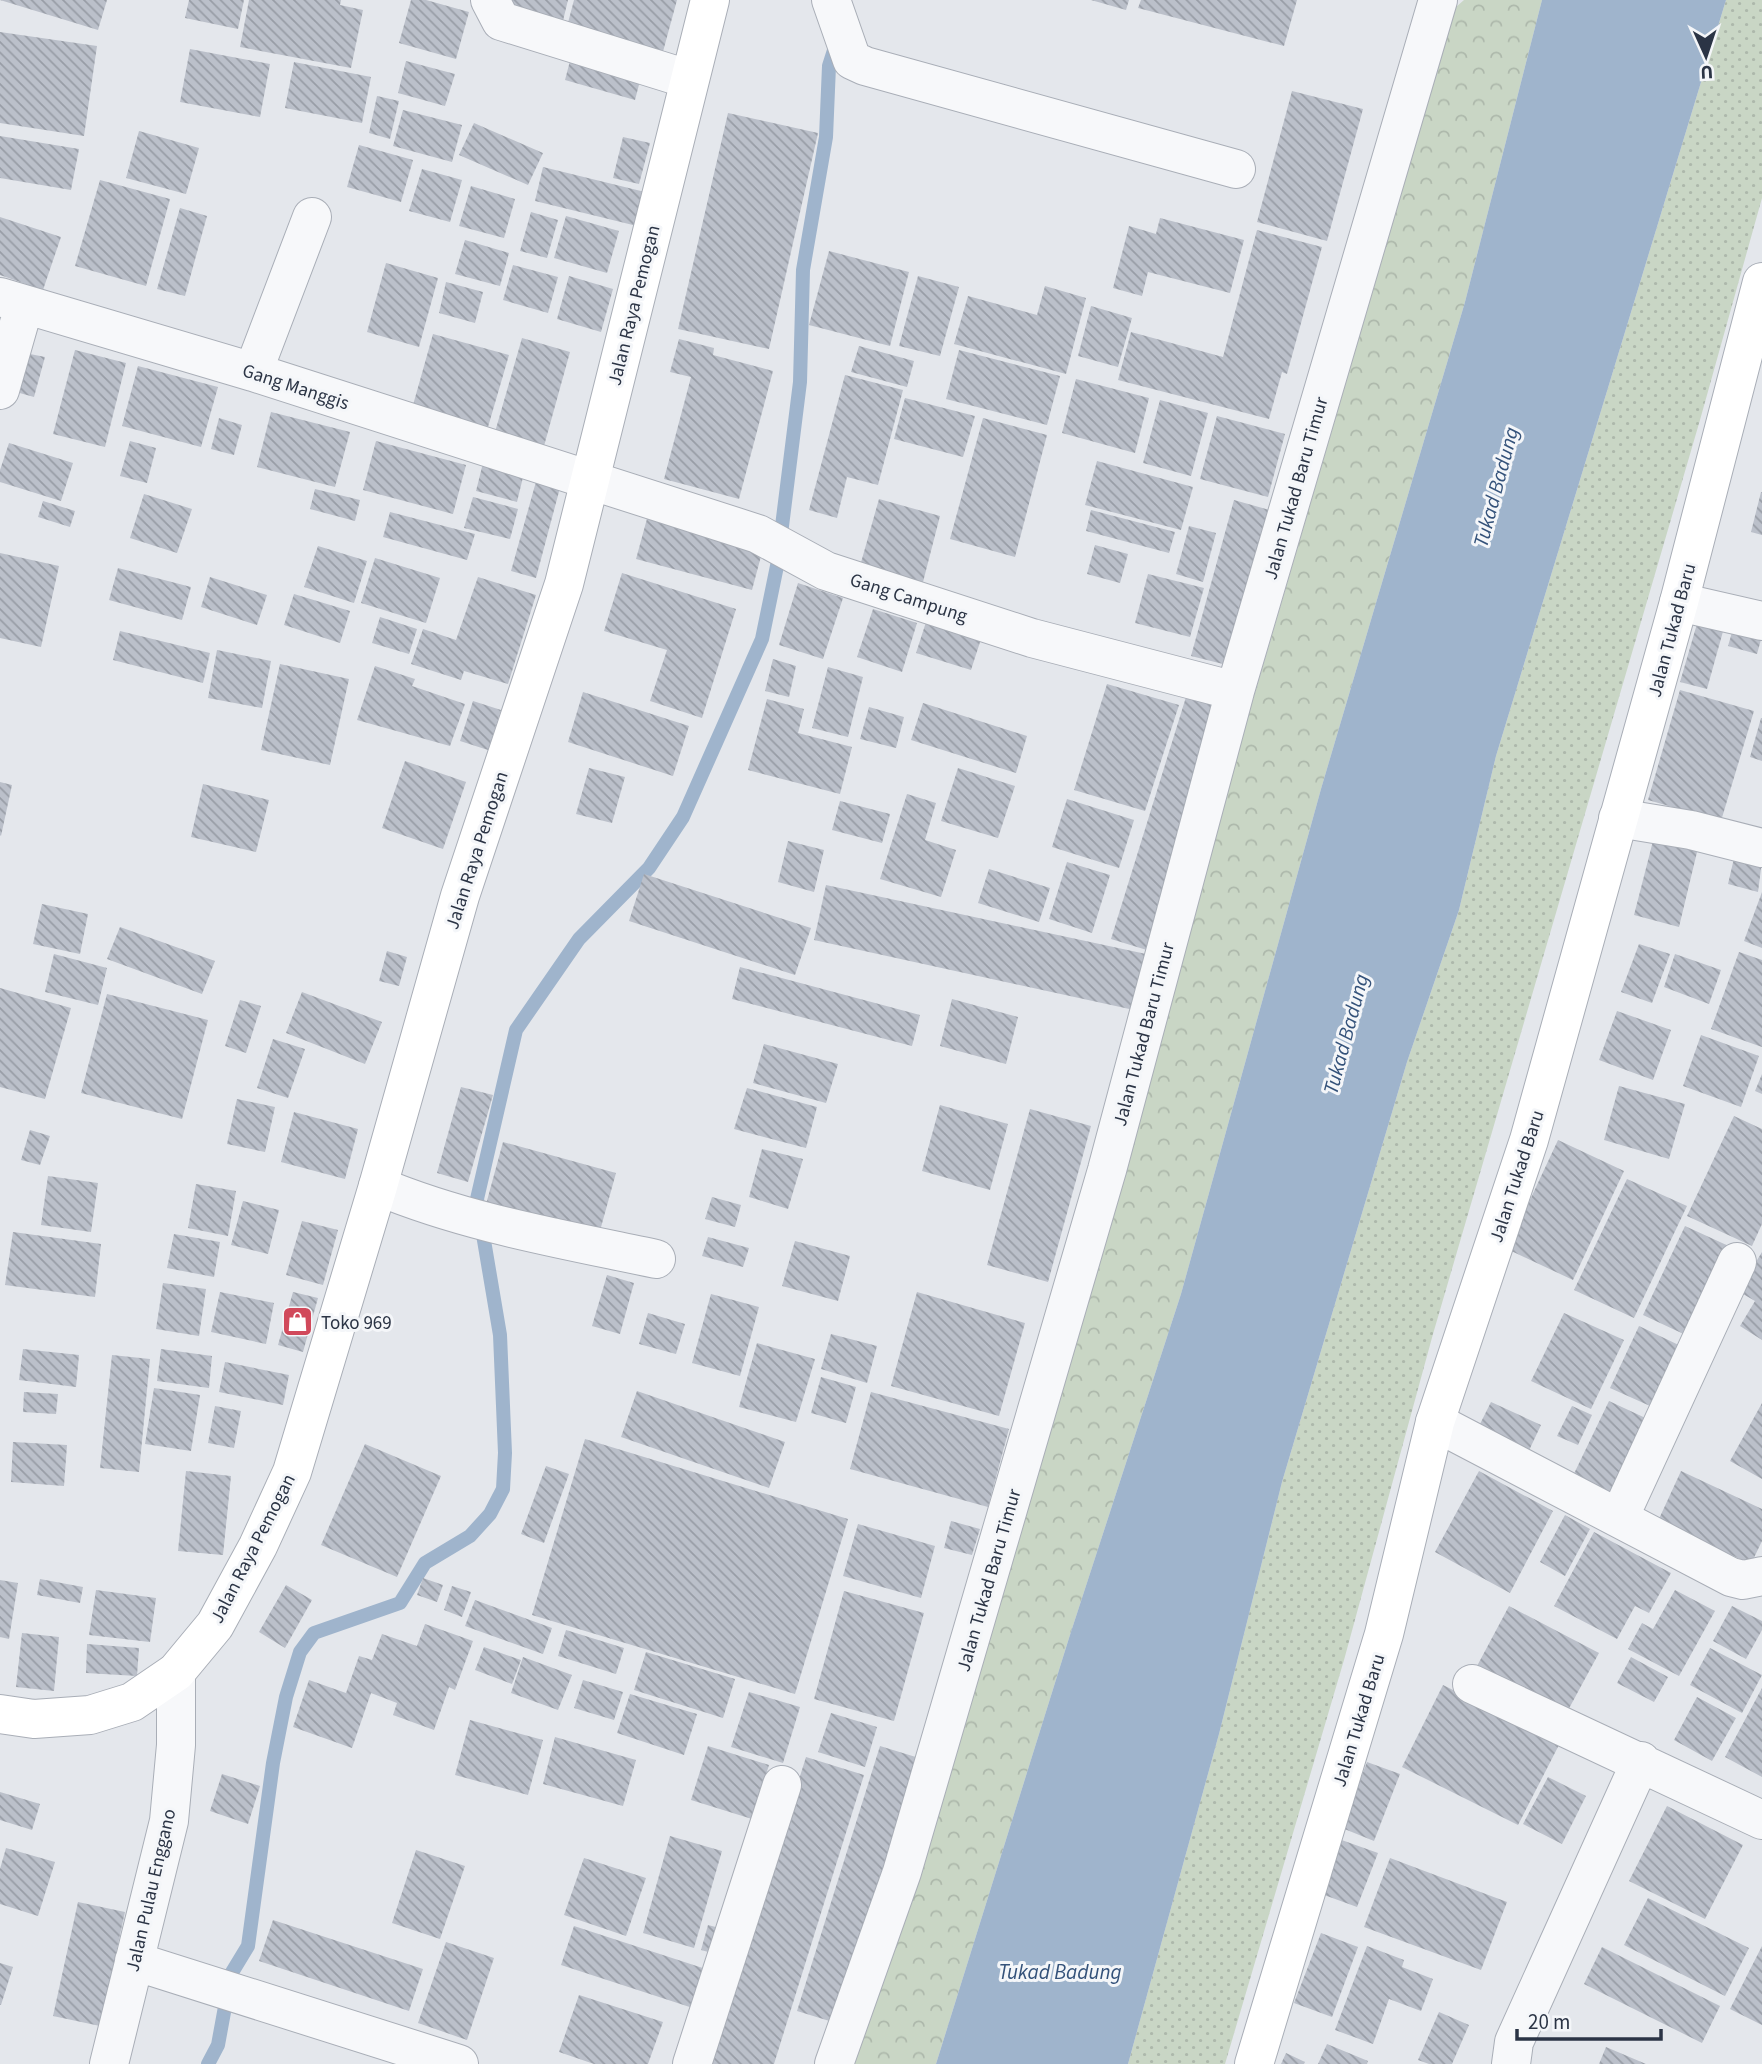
<svg xmlns="http://www.w3.org/2000/svg" width="1762" height="2064" font-family="'Source Sans 3',sans-serif">
  <style>
    .grass { fill: url(#grass-dots) }
    .forest { fill: url(#forest-crowns) }
    .water { fill: #9fb4cc }
    .lines { fill: none; stroke-linecap: round; stroke-linejoin: round }
    .stream { stroke: #9fb4cc; stroke-width: 14 }
    .building { fill: url(#building-back-hatch) }
    .street-casing { stroke: #a9aeb7; stroke-width: 40 }
    .secondary-casing { stroke: #a9aeb7; stroke-width: 40 }
    .street { stroke: #f7f8fa; stroke-width: 38 }
    .secondary { stroke: #fff; stroke-width: 38 }
    .labels { text-anchor: middle; stroke-width: 6; stroke-linejoin: round; paint-order: stroke }
    .street-label { font-size: 19px; fill: #2b3445; stroke: #f4f6f9 }
    .poi-label { font-size: 19px; fill: #2b3445; stroke: #f4f6f9; text-anchor: start }
    .water-label { font-size: 21px; font-style: italic; fill: #34527a; stroke: #f4f6f9 }
  </style>
  <defs>
    <pattern id="grass-dots" width="8" height="8" patternUnits="userSpaceOnUse" patternTransform="scale(1.75)"><rect width="8" height="8" fill="#c9d6c5"/><path d="M2 2h.1M6 6h.1" fill="none" stroke="#adb8ab" stroke-width="1.8" stroke-linecap="round"/></pattern>
    <pattern id="forest-crowns" width="20" height="18" patternUnits="userSpaceOnUse" patternTransform="scale(1.75)"><rect width="20" height="18" fill="#c9d6c5"/><path d="M2 6a3 3 0 1 1 6 0M12 15a3 3 0 1 1 6 0" fill="none" stroke="#adb8ab"/></pattern>
    <pattern id="building-back-hatch" width="6" height="6" patternUnits="userSpaceOnUse" patternTransform="scale(1.75)"><rect width="6" height="6" fill="#bbc0ca"/><path d="M-1 5l2 2M0 0l6 6M5-1l2 2" fill="none" stroke="#989da6"/></pattern>
  </defs>
  <rect width="100%" height="100%" fill="#e4e7ec"/>
  <path class="grass" d="M1726 0H1762V198L1700 420 1433 1334 1344 1660 1225 2064H1128L1219 1734 1282 1482 1407 1062 1459 910 1496 756Z"/>
  <path class="forest" d="M1464 0H1542L1465 302 1321 789 1181 1294 1069 1638 936 2064H853L1456 7Z"/>
  <path class="water" d="M1542 0H1726L1496 756 1459 910 1407 1062 1282 1482 1219 1734 1128 2064H936L1069 1638 1181 1294 1321 789 1465 302Z"/>
  <g class="lines">
    <path class="stream" d="M208 2064 218 2045 231 1974 248 1946 273 1763 286 1697 300 1652 314 1633 400 1603 425 1563 470 1536 490 1514 503 1489 505 1453 500 1335 477 1199 516 1030 579 939 649 868 683 817 762 639 777 566 800 382 803 270 826 137 829 66 837 41"/>
  </g>
  <path class="building" d="M0 0H107L98 30Z
    M189 0H244L238 29 185 18Z
    M249 0H341L340 5 363 10 351 68 240 47Z
    M411 0H426L469 12 456 59 399 43Z
    M510 0H568L561 29 506 15Z
    M574 0H677L661 59 565 34Z
    M1091 0H1129L1126 10Z
    M1141 0H1297L1284 46 1138 8Z
    M0 32 97 46 84 136 0 123Z
    M190 49 270 64 260 117 180 102Z
    M571 57 641 77 635 100 565 80Z
    M406 61 455 74 445 106 398 93Z
    M294 62 371 77 362 123 285 108Z
    M1292 91 1363 109 1327 241 1257 222Z
    M377 96 399 101 390 139 369 133Z
    M403 110 462 125 452 162 393 146Z
    M728 113 818 133 769 349 678 329Z
    M474 123 543 153 528 185 459 155Z
    M139 131 199 148 186 194 126 178Z
    M0 136 79 149 71 190 0 178Z
    M623 137 650 143 639 184 613 178Z
    M359 145 413 160 401 202 347 187Z
    M543 167 645 192 637 226 535 201Z
    M422 169 462 180 450 222 409 211Z
    M100 180 170 199 146 286 75 266Z
    M471 186 515 199 504 238 459 226Z
    M180 208 207 216 185 296 157 289Z
    M531 212 558 220 547 258 520 251Z
    M566 216 619 231 607 273 554 258Z
    M0 217 61 237 43 290 0 275Z
    M1160 218 1244 240 1230 293 1148 272 1142 296 1113 288 1129 226 1156 234Z
    M1257 230 1322 247 1287 374 1282 372 1269 419 1118 380 1131 332 1223 357Z
    M465 240 509 253 500 286 455 274Z
    M829 251 909 272 890 346 809 325Z
    M386 263 438 278 419 347 367 332Z
    M513 265 558 277 548 313 503 300Z
    M569 276 613 289 601 332 557 319Z
    M918 276 959 287 940 356 899 346Z
    M446 282 483 292 475 323 439 313Z
    M1045 286 1086 298 1066 374 954 344 968 296 1037 315Z
    M1091 306 1132 318 1118 367 1078 356Z
    M433 334 509 355 488 427 413 405Z
    M522 338 570 352 544 446 495 432Z
    M679 339 714 348 713 355 773 371 739 499 664 479 691 377 670 372Z
    M859 346 914 361 907 387 851 372Z
    M75 350 126 363 105 447 53 434Z
    M959 350 1060 376 1047 425 946 399Z
    M25 353 45 357 34 397 16 392Z
    M138 366 218 387 201 447 122 426Z
    M845 375 903 390 878 485 847 477 837 518 809 510Z
    M1076 379 1149 398 1135 453 1062 433Z
    M905 398 975 416 963 457 894 439Z
    M1160 400 1208 413 1191 476 1143 463Z
    M271 412 350 432 335 487 257 467Z
    M1217 416 1285 434 1268 497 1200 479Z
    M219 418 242 425 234 455 211 449Z
    M983 418 1047 435 1015 557 950 539Z
    M130 441 156 448 147 483 120 476Z
    M376 441 466 465 453 514 363 490Z
    M9 443 73 463 61 501 0 482V470Z
    M1097 461 1193 487 1181 530 1085 505Z
    M483 463 524 473 517 502 476 491Z
    M537 478 561 484 536 578 511 571Z
    M315 489 360 500 355 521 310 509Z
    M1761 492H1762V535L1751 532Z
    M144 494 192 509 177 553 130 538Z
    M473 497 518 509 510 539 464 528Z
    M879 499 940 516 923 582 860 566Z
    M1234 500 1273 511 1231 666 1191 656Z
    M43 501 75 511 70 527 38 517Z
    M1091 510 1175 532 1169 553 1086 531Z
    M390 512 475 534 467 560 383 537Z
    M648 515 764 545 752 590 636 559Z
    M1189 526 1216 533 1203 582 1176 574Z
    M1095 545 1128 554 1120 583 1087 574Z
    M318 546 367 561 354 603 304 587Z
    M0 553 59 566 41 647 0 638Z
    M375 558 440 578 426 623 361 603Z
    M118 568 191 587 182 620 109 600Z
    M622 573 736 609 702 718 650 701 667 650 604 631Z
    M1148 574 1204 588 1190 637 1135 623Z
    M210 577 267 595 257 625 201 607Z
    M478 577 536 595 508 684 464 671 461 680 411 664 423 629 456 640Z
    M798 583 843 598 823 659 779 645Z
    M294 594 350 611 340 643 284 625Z
    M873 609 917 623 902 672 857 657Z
    M1701 610 1727 617 1707 689 1680 682Z
    M380 617 417 629 409 654 372 643Z
    M927 619 982 636 971 670 916 653Z
    M1735 622 1762 636 1757 654 1728 646Z
    M120 631 210 653 203 683 113 660Z
    M217 650 271 661 262 708 208 698Z
    M773 659 796 666 789 697 765 691Z
    M280 664 349 679 330 765 261 750Z
    M375 666 415 679 412 686 465 704 450 746 357 720Z
    M828 667 863 677 848 737 812 728Z
    M1107 684 1179 705 1145 811 1074 790Z
    M1680 690 1754 711 1721 821 1648 800Z
    M583 692 689 726 673 776 568 742Z
    M1186 697 1227 709 1150 951 1111 939Z
    M767 699 804 709 798 733 852 747 840 794 748 770Z
    M473 701 501 710 488 750 460 741Z
    M923 703 1027 736 1016 773 911 740Z
    M869 707 904 717 896 748 860 739Z
    M1761 718H1762V761L1750 757Z
    M405 761 466 782 443 849 382 828Z
    M589 768 625 777 612 823 576 814Z
    M958 768 1015 786 998 838 941 821Z
    M0 782 12 785 1 836 0 835Z
    M203 784 269 800 256 852 191 837Z
    M907 794 936 803 925 840 956 850 941 897 880 879Z
    M1067 799 1134 820 1119 868 1052 847Z
    M840 801 890 814 882 843 832 830Z
    M1654 837 1698 848 1679 927 1634 915Z
    M788 841 824 850 814 892 778 882Z
    M1735 854 1762 861 1758 892 1728 884Z
    M1067 862 1110 875 1092 933 1049 919Z
    M989 869 1050 888 1039 922 978 903Z
    M644 874 811 928 795 975 629 921Z
    M826 885 1146 954 1134 1010 814 940Z
    M1762 892V948L1744 941Z
    M42 904 88 914 80 954 33 944Z
    M120 927 215 961 202 994 107 959Z
    M1639 944 1670 954 1652 1003 1621 992Z
    M387 951 407 957 399 986 379 981Z
    M1739 952 1762 960V1047L1711 1029Z
    M54 954 107 968 98 1005 45 992Z
    M1675 954 1721 970 1709 1004 1664 987Z
    M740 967 920 1015 912 1046 732 999Z
    M0 988 71 1008 45 1099 0 1087Z
    M302 992 382 1022 365 1064 286 1033Z
    M107 994 208 1020 182 1119 81 1093Z
    M952 999 1018 1017 1006 1064 940 1046Z
    M240 1000 261 1006 246 1053 225 1046Z
    M1617 1011 1671 1030 1653 1080 1599 1060Z
    M1701 1035 1759 1056 1741 1107 1683 1086Z
    M273 1039 305 1049 288 1098 257 1088Z
    M764 1044 838 1064 826 1103 753 1083Z
    M1762 1074V1094L1755 1091Z
    M1619 1086 1685 1104 1669 1159 1604 1140Z
    M461 1087 493 1095 468 1182 437 1173Z
    M747 1088 817 1107 806 1148 734 1129Z
    M237 1099 275 1107 265 1152 227 1144Z
    M940 1105 1008 1124 990 1190 922 1171Z
    M1030 1109 1091 1126 1048 1282 987 1265Z
    M294 1112 358 1129 345 1179 281 1162Z
    M1734 1116 1762 1129V1224L1752 1246 1687 1216Z
    M30 1130 50 1136 40 1165 21 1160Z
    M1558 1140 1624 1171 1573 1280 1507 1249Z
    M503 1142 616 1173 598 1238 485 1208Z
    M762 1149 803 1159 788 1209 749 1197Z
    M48 1176 98 1183 91 1232 41 1225Z
    M1627 1179 1687 1206 1634 1318 1574 1290Z
    M196 1184 236 1191 228 1236 188 1228Z
    M712 1197 741 1205 735 1227 705 1219Z
    M243 1201 279 1210 268 1254 231 1245Z
    M302 1221 338 1230 323 1285 286 1275Z
    M1685 1226 1733 1248 1690 1337 1643 1315Z
    M13 1232 101 1244 95 1297 5 1285Z
    M174 1234 220 1242 214 1277 167 1268Z
    M708 1237 749 1248 743 1267 702 1256Z
    M795 1241 850 1256 838 1301 782 1286Z
    M1762 1252V1340L1740 1326 1755 1301 1738 1291Z
    M607 1275 634 1283 620 1334 592 1326Z
    M163 1283 206 1289 199 1336 156 1329Z
    M220 1292 274 1303 266 1344 211 1332Z
    M293 1292 318 1298 303 1352 278 1345Z
    M917 1292 1025 1323 999 1416 891 1386Z
    M711 1294 759 1307 740 1376 692 1363Z
    M648 1313 685 1324 676 1354 639 1344Z
    M1564 1313 1624 1340 1591 1409 1531 1381Z
    M1639 1326 1687 1349 1659 1410 1610 1388Z
    M831 1334 877 1346 867 1383 821 1369Z
    M757 1343 815 1359 796 1422 739 1407Z
    M23 1349 79 1355 76 1387 19 1380Z
    M161 1349 212 1356 209 1388 157 1381Z
    M112 1355 150 1359 139 1472 100 1468Z
    M225 1362 289 1375 283 1405 219 1392Z
    M821 1377 856 1387 846 1423 811 1413Z
    M154 1388 200 1395 191 1451 145 1444Z
    M637 1391 785 1442 769 1488 621 1437Z
    M24 1392 58 1394 56 1414 23 1412Z
    M871 1392 1009 1429 988 1507 850 1469Z
    M1609 1401 1654 1422 1615 1505 1569 1484Z
    M1491 1402 1541 1425 1525 1459 1474 1436Z
    M1762 1403V1479L1730 1461Z
    M215 1406 241 1411 234 1448 208 1443Z
    M1572 1406 1592 1415 1578 1445 1557 1436Z
    M585 1439 848 1519 795 1694 532 1615Z
    M13 1442 67 1445 64 1486 11 1482Z
    M365 1444 441 1476 397 1577 321 1545Z
    M546 1466 569 1474 544 1543 521 1534Z
    M186 1471 231 1476 223 1555 178 1551Z
    M1479 1471 1553 1511 1510 1593 1435 1552Z
    M1681 1471 1762 1509V1541L1751 1564 1658 1521Z
    M1565 1515 1590 1529 1565 1576 1540 1562Z
    M951 1521 980 1529 972 1555 944 1548Z
    M858 1524 935 1546 921 1598 843 1576Z
    M1594 1532 1671 1573 1649 1613 1635 1606 1617 1639 1554 1606Z
    M423 1578 443 1585 437 1602 417 1595Z
    M40 1579 83 1587 80 1603 37 1595Z
    M0 1580 18 1583 9 1639 0 1637Z
    M286 1585 312 1600 285 1648 259 1632Z
    M452 1586 471 1592 462 1617 444 1610Z
    M96 1590 156 1598 150 1642 89 1635Z
    M1675 1590 1715 1611 1679 1676 1628 1649 1642 1623 1653 1629Z
    M844 1591 924 1613 894 1721 814 1699Z
    M475 1600 552 1628 543 1654 465 1626Z
    M1509 1606 1599 1653 1566 1714 1477 1666Z
    M1732 1606 1762 1621V1630L1746 1659 1713 1641Z
    M425 1624 473 1641 455 1690 449 1687 434 1730 393 1715 397 1703 371 1693 352 1748 293 1727 309 1680 346 1693 359 1656 372 1660 382 1634 417 1646Z
    M566 1630 624 1648 616 1674 558 1656Z
    M22 1633 59 1637 54 1691 16 1687Z
    M87 1644 139 1648 137 1676 86 1673Z
    M484 1647 521 1660 512 1684 475 1670Z
    M1710 1648 1762 1675 1742 1713 1690 1685Z
    M646 1652 735 1679 723 1718 634 1690Z
    M523 1657 572 1675 558 1710 511 1693Z
    M1631 1657 1668 1677 1654 1702 1617 1683Z
    M583 1680 623 1692 614 1720 574 1708Z
    M1443 1685 1560 1743 1518 1825 1402 1767Z
    M1762 1688V1777L1725 1757Z
    M749 1692 800 1707 783 1763 731 1747Z
    M630 1694 697 1714 684 1755 617 1733Z
    M1697 1697 1736 1718 1712 1761 1674 1740Z
    M831 1713 877 1727 865 1767 818 1752Z
    M470 1720 543 1740 528 1795 455 1775Z
    M555 1737 636 1760 623 1806 543 1784Z
    M708 1746 769 1765 752 1819 691 1800Z
    M880 1746 919 1758 836 2023 797 2011Z
    M806 1757 864 1775 774 2064H710Z
    M1367 1762 1400 1774 1374 1841 1342 1828Z
    M222 1774 260 1786 248 1824 210 1811Z
    M1548 1777 1586 1796 1562 1844 1523 1824Z
    M0 1792 40 1804 32 1830 0 1820Z
    M1667 1806 1743 1845 1705 1919 1629 1881Z
    M670 1836 722 1851 694 1948 643 1933Z
    M1336 1838 1378 1853 1357 1907 1316 1892Z
    M6 1848 55 1862 38 1916 0 1904V1869Z
    M416 1850 465 1866 440 1939 392 1923Z
    M584 1858 646 1878 626 1936 564 1915Z
    M1390 1858 1507 1902 1481 1970 1364 1927Z
    M1648 1898 1749 1948 1725 1996 1624 1945Z
    M78 1902 125 1912 100 2026 53 2016Z
    M273 1920 423 1969 409 2011 259 1961Z
    M708 1925 731 1931 723 1956 701 1950Z
    M574 1926 715 1972 702 2011 561 1965Z
    M1321 1933 1358 1947 1332 2017 1294 2003Z
    M446 1942 494 1958 467 2040 418 2023Z
    M1367 1946 1404 1960 1402 1967 1433 1979 1421 2011 1389 1999 1373 2044 1335 2030Z
    M1762 1946V2025L1730 2009Z
    M1602 1947 1720 2006 1702 2043 1584 1984Z
    M0 1963 13 1967 1 2005H0Z
    M579 1995 663 2022 648 2064H594L559 2052Z
    M1439 2012 1469 2025 1452 2064H1429L1418 2060Z
    M1327 2044 1368 2061 1367 2064H1318Z
    M1606 2047 1646 2064H1599Z
    M1286 2053 1305 2062 1304 2064H1281Z"/>
  <g class="lines">
    <defs>
      <path id="street" d="M490 0 501 21 688 79
        M831 0 852 60 865 66 1236 169
        M0 297 253 372 758 534 826 571 1032 638 1235 691
        M253 372 312 217
        M0 390 24 306
        M1679 602 1762 621
        M1618 818 1691 830 1762 848
        M378 1186C467 1223 562 1239 656 1259
        M1435 1422 1731 1577 1743 1580 1762 1576
        M1619 1518 1737 1262
        M1472 1684 1762 1820
        M134 1961 459 2064
        M109 2064 169 1821 176 1745V1672
        M692 2064 782 1785
        M834 2064 902 1872 1107 1170 1235 691 1438 0
        M1511 2064 1514 2042 1641 1761"/>
      <path id="secondary" d="M0 1714 34 1719 90 1715 132 1702 176 1672 215 1625 258 1546 292 1472 378 1186 460 896 564 584 710 0
        M1254 2064 1384 1634 1435 1422 1529 1140 1679 602 1762 282"/>
    </defs>
    <use href="#street" class="street-casing"/>
    <use href="#secondary" class="secondary-casing"/>
    <use href="#street" class="street"/>
    <use href="#secondary" class="secondary"/>
  </g>
  <defs>
    <symbol id="shop-square" viewBox="-11 -11 22 22"><rect x="-9" y="-9" width="18" height="18" rx="4" fill="#d1495b" stroke="#f4f6f9"/><path d="M-5-2.5h2.3a2.7 3.5 0 0 1 5.4 0H5L5.5 6h-11ZM-1.5-2.5h3a1.5 2.3 0 0 0-3 0Z" fill="#fff"/></symbol>
  </defs>
  <g fill-rule="evenodd">
    <use href="#shop-square" x="280" y="1304" width="35" height="35"/>
  </g>
  <g class="labels">
    <g class="street-label">
      <text transform="translate(633 305) rotate(-76)" y="7">Jalan Raya Pemogan</text>
      <text transform="translate(296 386) rotate(18)" y="7">Gang Manggis</text>
      <text transform="translate(1295 488) rotate(-74)" y="7">Jalan Tukad Baru Timur</text>
      <text transform="translate(909 597) rotate(18)" y="7">Gang Campung</text>
      <text transform="translate(1671 630) rotate(-75)" y="7">Jalan Tukad Baru</text>
      <text transform="translate(476 850) rotate(-72)" y="7">Jalan Raya Pemogan</text>
      <text transform="translate(1143 1034) rotate(-75)" y="7">Jalan Tukad Baru Timur</text>
      <text transform="translate(1516 1176) rotate(-72)" y="7">Jalan Tukad Baru</text>
      <text transform="translate(252 1548) rotate(-63)" y="7">Jalan Raya Pemogan</text>
      <text transform="translate(988 1580) rotate(-74)" y="7">Jalan Tukad Baru Timur</text>
      <text transform="translate(1358 1720) rotate(-73)" y="7">Jalan Tukad Baru</text>
      <text transform="translate(150 1890) rotate(-77)" y="7">Jalan Pulau Enggano</text>
    </g>
    <g class="poi-label">
      <text x="321" y="1329">Toko 969</text>
    </g>
    <g class="water-label">
      <text transform="translate(1496 487) rotate(-75)" y="7">Tukad Badung</text>
      <text transform="translate(1346 1034) rotate(-75)" y="7">Tukad Badung</text>
      <text x="1060" y="1979">Tukad Badung</text>
    </g>
  </g>
  <g transform="translate(1706 56) rotate(177)" stroke="#f4f6f9" stroke-width="5" paint-order="stroke">
  <path d="M0-5L12 26L0 18L-12 26Z" fill="#2b3445"/>
  <text y="-10" font-size="19" font-weight="bold" text-anchor="middle" fill="#2b3445">U</text>
  </g>
  <path d="M1517 2029v10h144v-10" fill="none" stroke="#2b3445" stroke-width="3.5"/>
  <text x="1528" y="2029" font-size="21" fill="#2b3445" stroke="#f4f6f9" stroke-width="5" paint-order="stroke">20 m</text>
</svg>
